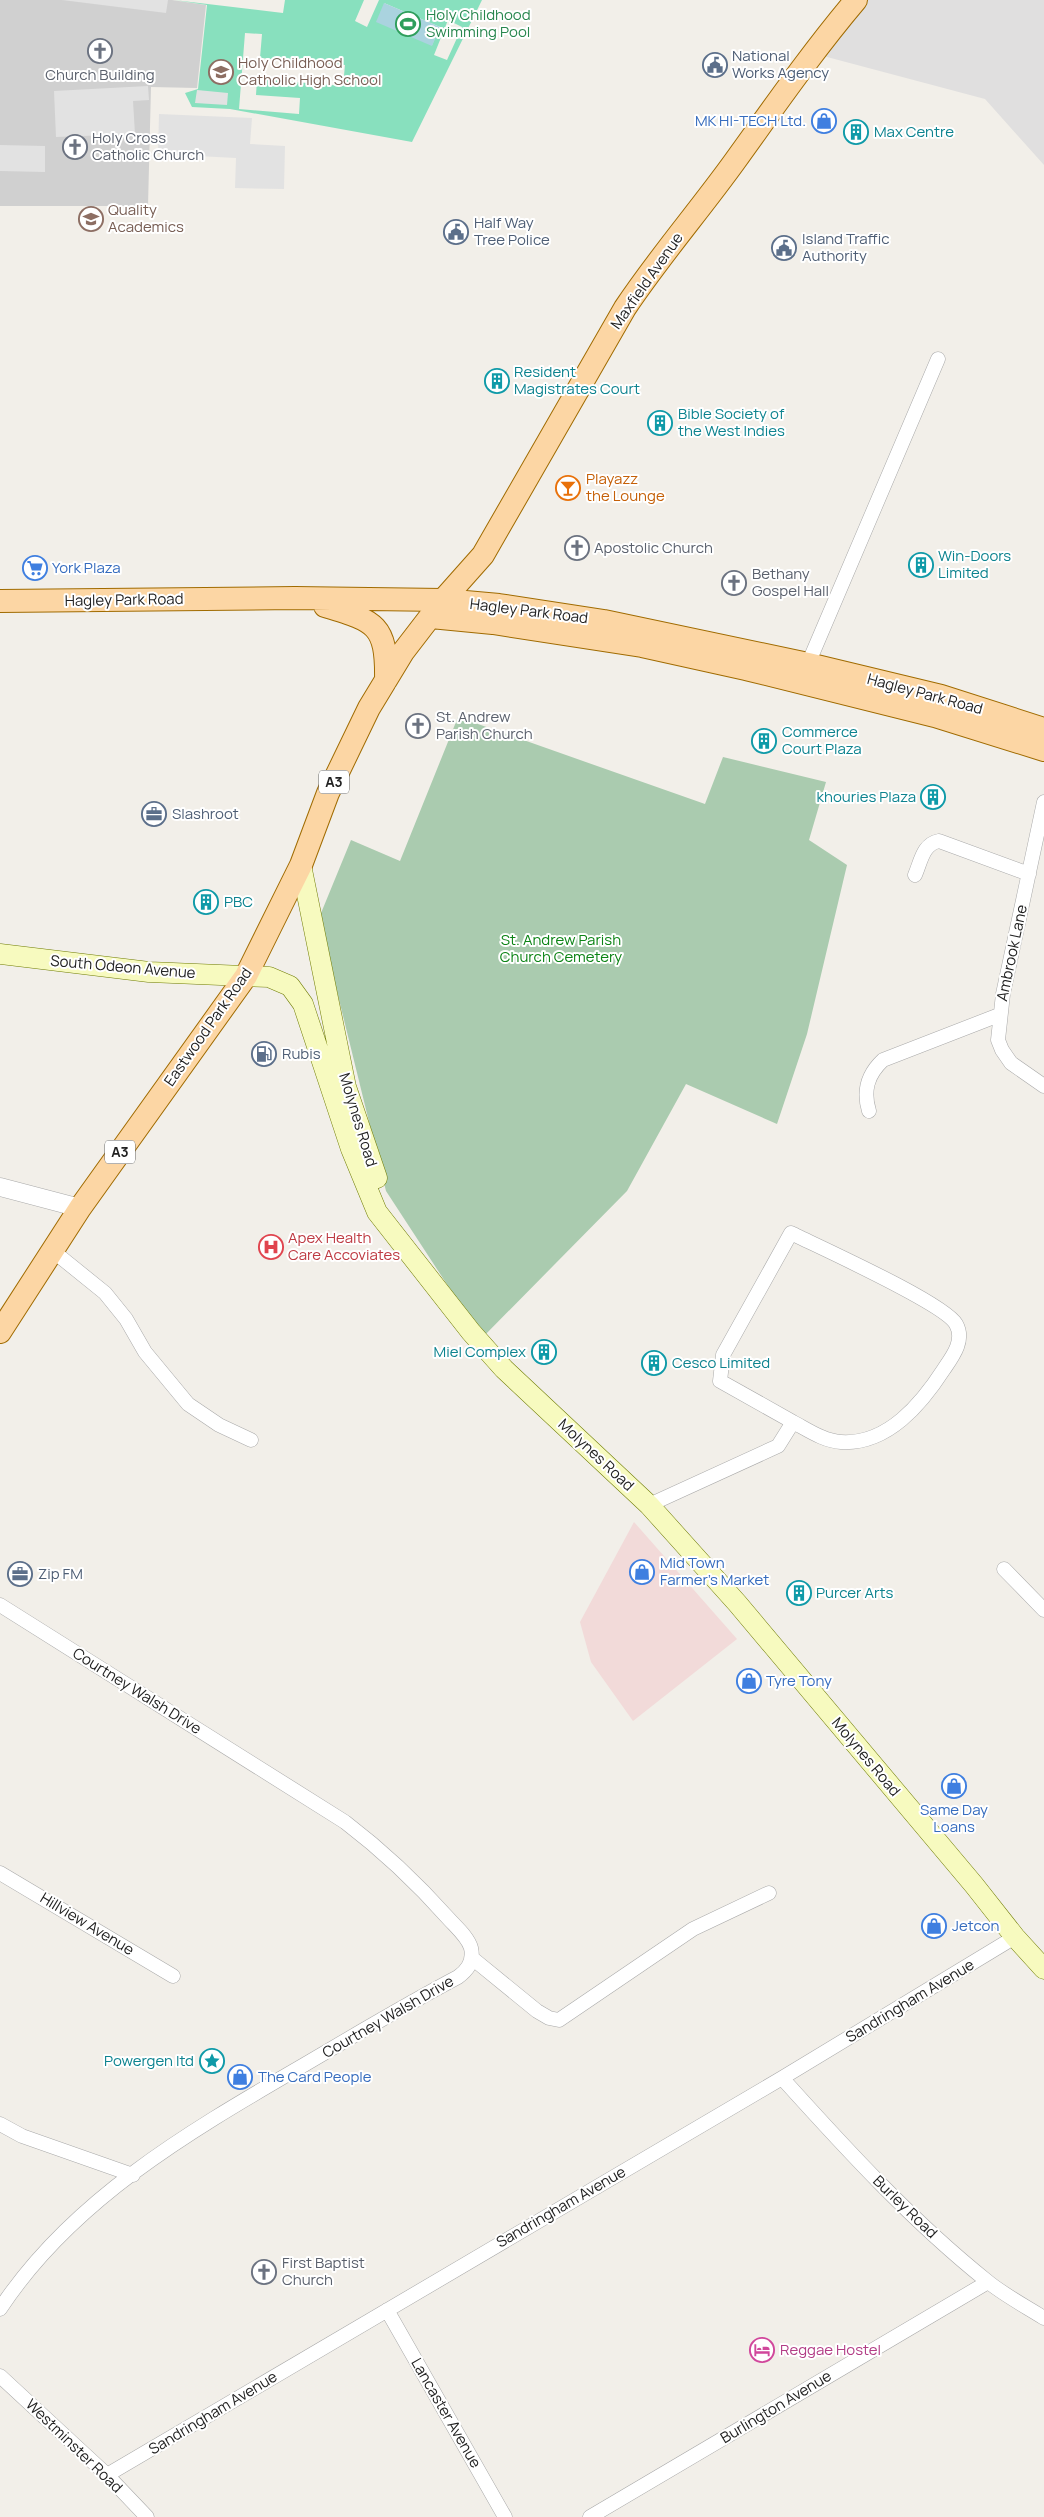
<svg xmlns="http://www.w3.org/2000/svg" width="1044" height="2517" font-family="Manrope,sans-serif">
  <style>
    .residential { fill: #e0dfdf }
    .commercial { fill: #f2dad9 }
    .religious { fill: #d0d0d0 }
    .cemetery { fill: #aacbaf }
    .pitch { fill: #88e0be; fill-rule: evenodd }
    .parking { fill: #e2e2e2 }
    .water { fill: #aad3df }
    .lines { fill: none; stroke-linecap: round; stroke-linejoin: round }
    .minor-casing { stroke: #a9a9a9; stroke-width: 15 }
    .tertiary-casing { stroke: #a9a9a9; stroke-width: 19 }
    .secondary-casing { stroke: #707d05; stroke-width: 21 }
    .primary-casing { stroke: #a06b00; stroke-width: 24 }
    .minor { stroke: #fff; stroke-width: 14 }
    .tertiary { stroke: #fff; stroke-width: 18 }
    .secondary { stroke: #f7fabf; stroke-width: 20 }
    .primary { stroke: #fcd6a4; stroke-width: 22 }
    .labels { text-anchor: middle; stroke-width: 4; stroke-linejoin: round; paint-order: stroke }
    .shield { fill: #fff; stroke: #646464; stroke-width: 1 }
    .shield-label { font-size: 14px; font-weight: bold; fill: #222 }
    .leisure-label { font-size: 15px; fill: #27864d; stroke: #fff; text-anchor: start }
    .service-label { font-size: 15px; fill: #4e5e75; stroke: #fff; text-anchor: start }
    .education-label { font-size: 15px; fill: #785e54; stroke: #fff; text-anchor: start }
    .worship-label { font-size: 15px; fill: #5b616d; stroke: #fff; text-anchor: start }
    .shop-label { font-size: 15px; fill: #366cbe; stroke: #fff; text-anchor: start }
    .culture-label { font-size: 15px; fill: #0d838f; stroke: #fff; text-anchor: start }
    .street-label { font-size: 15px; fill: #222; stroke: #fff }
    .food-label { font-size: 15px; fill: #c56008; stroke: #fff; text-anchor: start }
    .park-label { font-size: 15px; fill: #0c8416; stroke: #fff }
    .health-label { font-size: 15px; fill: #be3a42; stroke: #fff; text-anchor: start }
    .hotel-label { font-size: 15px; fill: #b23c85; stroke: #fff; text-anchor: start }
  </style>
  <rect width="100%" height="100%" fill="#f2efe9"/>
  <path class="residential" d="M856 0H1044V165L985 99 812 53Z"/>
  <path class="commercial" d="M634 1522 737 1639 633 1721 591 1662 580 1622Z"/>
  <path class="religious" d="M0 0H172L206 5 197 88 151 87 148 206H0Z"/>
  <path class="cemetery" d="M458 717 705 804 723 757 826 782 809 840 847 865 807 1034 777 1124 686 1084 627 1191 482 1338 386 1191 319 918 351 840 400 861Z"/>
  <path class="pitch" d="M174 0 283 13 285 0H364L355 21 367 27 379 0H482L412 142 230 109 192 107 185 93 198 89 207 5ZM384 3 440 27 432 45ZM448 20 462 27 447 60 434 55ZM245 33 262 34 260 58 345 65 343 86 257 79 256 95 300 98 299 114 239 109Z"/>
  <path class="parking" d="M62 0H168L166 13Z
    M148 86 149 100 133 101 135 134 56 137 54 91Z
    M197 90 228 93 227 105 195 103Z
    M159 114 252 118 250 144 285 146 284 189 235 188 236 158 158 154Z
    M0 145 45 146V172L0 171Z"/>
  <path class="water" d="M384 3 440 27 432 46 376 22Z"/>
  <g class="lines">
    <defs>
      <path id="minor" d="M808 664 938 359
        M1044 802 1003 994 998 1040 1002 1050 1011 1063 1044 1086
        M915 875C921 861 923 844 939 841L1029 874
        M869 1111C863 1091 867 1075 883 1060L999 1015
        M53 1251 105 1293 126 1319 145 1352 188 1404 219 1425 251 1440
        M649 1505 778 1446 793 1422 720 1381 723 1355 791 1233C819 1247 944 1303 956 1324 965 1340 953 1356 944 1369 922 1403 888 1445 841 1442 824 1441 808 1430 793 1422
        M1004 1569 1044 1610
        M0 1605 345 1822C383 1851 416 1882 448 1918 456 1927 468 1937 471 1948 474 1961 468 1970 458 1977 403 2006 350 2038 297 2069 187 2133 71 2201 0 2309
        M0 1873 173 1976
        M472 1958 537 2011 549 2018 559 2020 693 1929 769 1893
        M782 2078C846 2149 912 2221 987 2281 1004 2295 1025 2306 1044 2318
        M0 2124 22 2136 133 2175
        M387 2310 505 2517
        M0 2376 107 2475 147 2517
        M107 2475 782 2078 1015 1937
        M590 2517 988 2282"/>
      <path id="tertiary" d="M0 1187 80 1208"/>
      <path id="secondary" d="M301 865 346 1087 377 1178
        M0 954 149 972 269 977 290 986 303 1004 351 1149 377 1212 471 1332 504 1369 649 1505 737 1603 974 1885 1015 1937 1044 1969"/>
      <path id="primary" d="M0 601 295 598 443 600 499 605 604 621 808 664 941 696 1044 729
        M325 606C375 621 387 624 386 680
        M431 617 493 623 642 646 746 669 935 716 1044 750
        M0 1332 80 1208 246 976 301 865 328 793 369 708 403 652 443 600 483 555 625 308C659 257 699 211 735 161 774 107 812 52 856 0"/>
    </defs>
    <use href="#minor" class="minor-casing"/>
    <use href="#tertiary" class="tertiary-casing"/>
    <use href="#secondary" class="secondary-casing"/>
    <use href="#primary" class="primary-casing"/>
    <use href="#minor" class="minor"/>
    <use href="#tertiary" class="tertiary"/>
    <use href="#secondary" class="secondary"/>
    <use href="#primary" class="primary"/>
  </g>
  <defs>
    <symbol id="stadium-ring" viewBox="-11 -11 22 22"><circle r="9.5" fill="#fff" stroke="#2e9e5b" stroke-width="1.5"/><path d="M0-5a6.5 5 0 1 0 0 10a6.5 5 0 1 0 0-10ZM-3.5-1.8h7v3.6h-7Z" fill="#2e9e5b"/></symbol>
    <symbol id="church-ring" viewBox="-11 -11 22 22"><circle r="9.5" fill="#fff" stroke="#6b7280" stroke-width="1.5"/><path d="M-1.2-6h2.4v3.5h3.3v2.4h-3.3V6h-2.4V-.1h-3.3v-2.4h3.3Z" fill="#6b7280"/></symbol>
    <symbol id="civic-ring" viewBox="-11 -11 22 22"><circle r="9.5" fill="#fff" stroke="#5c6f8a" stroke-width="1.5"/><path d="M-.6-6.5H3V-4.5H.6V-3L4-1V1h2V6H-6V1h2V-1L-.6-3ZM-1.2 2.5V6h2.4V2.5Z" fill="#5c6f8a"/></symbol>
    <symbol id="school-ring" viewBox="-11 -11 22 22"><circle r="9.5" fill="#fff" stroke="#8d6e63" stroke-width="1.5"/><path d="M0-5L7-2L0 1L-7-2ZM-4 1L0 2.5L4 1V4Q0 6-4 4Z" fill="#8d6e63"/></symbol>
    <symbol id="shop-ring" viewBox="-11 -11 22 22"><circle r="9.5" fill="#fff" stroke="#3f7fe0" stroke-width="1.5"/><path d="M-5-2.5h2.3a2.7 3.5 0 0 1 5.4 0H5L5.5 6h-11ZM-1.5-2.5h3a1.5 2.3 0 0 0-3 0Z" fill="#3f7fe0"/></symbol>
    <symbol id="building-ring" viewBox="-11 -11 22 22"><circle r="9.5" fill="#fff" stroke="#0f9aa8" stroke-width="1.5"/><path d="M-4-6H4V6H1V3H-1V6H-4ZM-2.5-4.3h1.7v1.8h-1.7ZM.8-4.3h1.7v1.8H.8ZM-2.5-1h1.7V.8h-1.7ZM.8-1h1.7V.8H.8Z" fill="#0f9aa8"/></symbol>
    <symbol id="bar-ring" viewBox="-11 -11 22 22"><circle r="9.5" fill="#fff" stroke="#e8710a" stroke-width="1.5"/><path d="M-6-5H6L.8 .8V4.5H3.5V6h-7V4.5H-.8V.8Z" fill="#e8710a"/></symbol>
    <symbol id="supermarket-ring" viewBox="-11 -11 22 22"><circle r="9.5" fill="#fff" stroke="#3f7fe0" stroke-width="1.5"/><path d="M-6-5.5h2.5l.6 2H6L4.5 2H-2.5L-4.4-4H-6ZM-1.5 3.2a1.3 1.3 0 1 0 .1 0ZM3 3.2a1.3 1.3 0 1 0 .1 0Z" fill="#3f7fe0"/></symbol>
    <symbol id="office-ring" viewBox="-11 -11 22 22"><circle r="9.5" fill="#fff" stroke="#5c6f8a" stroke-width="1.5"/><path d="M-6-3h4V-5.5h4V-3h4V5H-6ZM-1-4.5V-3h2v-1.5ZM-6 0V1H6V0Z" fill="#5c6f8a"/></symbol>
    <symbol id="fuel-ring" viewBox="-11 -11 22 22"><circle r="9.5" fill="#fff" stroke="#5c6f8a" stroke-width="1.5"/><path d="M-5.5-6h7V0h2V4h1.3V-2.5L3-4.5l.8-.8L6-3V5H2.5V1h-1V6h-7ZM-4.2-4.7v3.2H.2V-4.7Z" fill="#5c6f8a"/></symbol>
    <symbol id="hospital-ring" viewBox="-11 -11 22 22"><circle r="9.5" fill="#fff" stroke="#e0444e" stroke-width="1.5"/><path d="M-5-5h3v3.5h4V-5h3V5h-3V1.5h-4V5h-3Z" fill="#e0444e"/></symbol>
    <symbol id="sight-ring" viewBox="-11 -11 22 22"><circle r="9.5" fill="#fff" stroke="#0f9aa8" stroke-width="1.5"/><path d="M0-6L1.8-2.2L6-1.7L2.9 1.2L3.7 5.4L0 3.3L-3.7 5.4L-2.9 1.2L-6-1.7L-1.8-2.2Z" fill="#0f9aa8"/></symbol>
    <symbol id="hotel-ring" viewBox="-11 -11 22 22"><circle r="9.5" fill="#fff" stroke="#d1479c" stroke-width="1.5"/><path d="M-6-4.5h1.5V1H6V5H4.5V3h-9V5H-6ZM-4 0a1.8 1.8 0 1 1 3.6 0ZM.5 0V-2.5h3Q6-2.5 6 0Z" fill="#d1479c"/></symbol>
  </defs>
  <g fill-rule="evenodd">
    <use href="#stadium-ring" x="394" y="10" width="28" height="28"/>
    <use href="#church-ring" x="86" y="37" width="28" height="28"/>
    <use href="#civic-ring" x="701" y="51" width="28" height="28"/>
    <use href="#school-ring" x="207" y="58" width="28" height="28"/>
    <use href="#shop-ring" x="810" y="107" width="28" height="28"/>
    <use href="#building-ring" x="842" y="118" width="28" height="28"/>
    <use href="#church-ring" x="61" y="133" width="28" height="28"/>
    <use href="#school-ring" x="77" y="205" width="28" height="28"/>
    <use href="#civic-ring" x="442" y="218" width="28" height="28"/>
    <use href="#civic-ring" x="770" y="234" width="28" height="28"/>
    <use href="#building-ring" x="483" y="367" width="28" height="28"/>
    <use href="#building-ring" x="646" y="409" width="28" height="28"/>
    <use href="#bar-ring" x="554" y="474" width="28" height="28"/>
    <use href="#church-ring" x="563" y="534" width="28" height="28"/>
    <use href="#building-ring" x="907" y="551" width="28" height="28"/>
    <use href="#supermarket-ring" x="21" y="554" width="28" height="28"/>
    <use href="#church-ring" x="720" y="569" width="28" height="28"/>
    <use href="#church-ring" x="404" y="712" width="28" height="28"/>
    <use href="#building-ring" x="750" y="727" width="28" height="28"/>
    <use href="#building-ring" x="919" y="783" width="28" height="28"/>
    <use href="#office-ring" x="140" y="800" width="28" height="28"/>
    <use href="#building-ring" x="192" y="888" width="28" height="28"/>
    <use href="#fuel-ring" x="250" y="1040" width="28" height="28"/>
    <use href="#hospital-ring" x="257" y="1233" width="28" height="28"/>
    <use href="#building-ring" x="530" y="1338" width="28" height="28"/>
    <use href="#building-ring" x="640" y="1349" width="28" height="28"/>
    <use href="#shop-ring" x="628" y="1558" width="28" height="28"/>
    <use href="#office-ring" x="6" y="1560" width="28" height="28"/>
    <use href="#building-ring" x="785" y="1579" width="28" height="28"/>
    <use href="#shop-ring" x="735" y="1667" width="28" height="28"/>
    <use href="#shop-ring" x="940" y="1772" width="28" height="28"/>
    <use href="#shop-ring" x="920" y="1912" width="28" height="28"/>
    <use href="#sight-ring" x="198" y="2047" width="28" height="28"/>
    <use href="#shop-ring" x="226" y="2063" width="28" height="28"/>
    <use href="#church-ring" x="250" y="2258" width="28" height="28"/>
    <use href="#hotel-ring" x="748" y="2336" width="28" height="28"/>
  </g>
  <g class="labels">
    <g class="shield">
      <rect x="319" y="770.5" width="30" height="23" rx="4"/>
      <rect x="105" y="1140.5" width="30" height="23" rx="4"/>
    </g>
    <g class="shield-label">
      <text x="334" y="787">A3</text>
      <text x="120" y="1157">A3</text>
    </g>
    <g class="leisure-label">
      <text x="426" y="20">Holy Childhood<tspan x="426" dy="17">Swimming Pool</tspan></text>
    </g>
    <g class="service-label">
      <text x="732" y="61">National<tspan x="732" dy="17">Works Agency</tspan></text>
      <text x="474" y="228">Half Way<tspan x="474" dy="17">Tree Police</tspan></text>
      <text x="802" y="244">Island Traffic<tspan x="802" dy="17">Authority</tspan></text>
      <text x="172" y="819">Slashroot</text>
      <text x="282" y="1059">Rubis</text>
      <text x="38" y="1579">Zip FM</text>
    </g>
    <g class="education-label">
      <text x="238" y="68">Holy Childhood<tspan x="238" dy="17">Catholic High School</tspan></text>
      <text x="108" y="215">Quality<tspan x="108" dy="17">Academics</tspan></text>
    </g>
    <g class="worship-label">
      <text x="100" y="80" text-anchor="middle">Church Building</text>
      <text x="92" y="143">Holy Cross<tspan x="92" dy="17">Catholic Church</tspan></text>
      <text x="594" y="553">Apostolic Church</text>
      <text x="752" y="579">Bethany<tspan x="752" dy="17">Gospel Hall</tspan></text>
      <text x="436" y="722">St. Andrew<tspan x="436" dy="17">Parish Church</tspan></text>
      <text x="282" y="2268">First Baptist<tspan x="282" dy="17">Church</tspan></text>
    </g>
    <g class="shop-label">
      <text x="806" y="126" text-anchor="end">MK HI-TECH Ltd.</text>
      <text x="52" y="573">York Plaza</text>
      <text x="660" y="1568">Mid Town<tspan x="660" dy="17">Farmer's Market</tspan></text>
      <text x="766" y="1686">Tyre Tony</text>
      <text x="954" y="1815" text-anchor="middle">Same Day<tspan x="954" dy="17">Loans</tspan></text>
      <text x="952" y="1931">Jetcon</text>
      <text x="258" y="2082">The Card People</text>
    </g>
    <g class="culture-label">
      <text x="874" y="137">Max Centre</text>
      <text x="514" y="377">Resident<tspan x="514" dy="17">Magistrates Court</tspan></text>
      <text x="678" y="419">Bible Society of<tspan x="678" dy="17">the West Indies</tspan></text>
      <text x="938" y="561">Win-Doors<tspan x="938" dy="17">Limited</tspan></text>
      <text x="782" y="737">Commerce<tspan x="782" dy="17">Court Plaza</tspan></text>
      <text x="916" y="802" text-anchor="end">khouries Plaza</text>
      <text x="224" y="907">PBC</text>
      <text x="526" y="1357" text-anchor="end">Miel Complex</text>
      <text x="672" y="1368">Cesco Limited</text>
      <text x="816" y="1598">Purcer Arts</text>
      <text x="194" y="2066" text-anchor="end">Powergen ltd</text>
    </g>
    <g class="street-label">
      <text transform="translate(647 281) rotate(-55)" y="5">Maxfield Avenue</text>
      <text transform="translate(124 600) rotate(-1)" y="5">Hagley Park Road</text>
      <text transform="translate(529 611) rotate(7)" y="5">Hagley Park Road</text>
      <text transform="translate(925 694) rotate(15)" y="5">Hagley Park Road</text>
      <text transform="translate(1012 953) rotate(-78)" y="5">Ambrook Lane</text>
      <text transform="translate(123 967) rotate(5)" y="5">South Odeon Avenue</text>
      <text transform="translate(208 1027) rotate(-55)" y="5">Eastwood Park Road</text>
      <text transform="translate(358 1120) rotate(73)" y="5">Molynes Road</text>
      <text transform="translate(596 1455) rotate(43)" y="5">Molynes Road</text>
      <text transform="translate(137 1691) rotate(32)" y="5">Courtney Walsh Drive</text>
      <text transform="translate(866 1757) rotate(50)" y="5">Molynes Road</text>
      <text transform="translate(87 1924) rotate(31)" y="5">Hillview Avenue</text>
      <text transform="translate(910 2001) rotate(-31)" y="5">Sandringham Avenue</text>
      <text transform="translate(388 2017) rotate(-30)" y="5">Courtney Walsh Drive</text>
      <text transform="translate(561 2207) rotate(-30)" y="5">Sandringham Avenue</text>
      <text transform="translate(905 2207) rotate(44)" y="5">Burley Road</text>
      <text transform="translate(776 2407) rotate(-31)" y="5">Burlington Avenue</text>
      <text transform="translate(213 2413) rotate(-31)" y="5">Sandringham Avenue</text>
      <text transform="translate(446 2413) rotate(60)" y="5">Lancaster Avenue</text>
      <text transform="translate(74 2446) rotate(44)" y="5">Westminster Road</text>
    </g>
    <g class="food-label">
      <text x="586" y="484">Playazz<tspan x="586" dy="17">the Lounge</tspan></text>
    </g>
    <g class="park-label">
      <text x="561" y="945">St. Andrew Parish<tspan x="561" dy="17">Church Cemetery</tspan></text>
    </g>
    <g class="health-label">
      <text x="288" y="1243">Apex Health<tspan x="288" dy="17">Care Accoviates</tspan></text>
    </g>
    <g class="hotel-label">
      <text x="780" y="2355">Reggae Hostel</text>
    </g>
  </g>
</svg>
